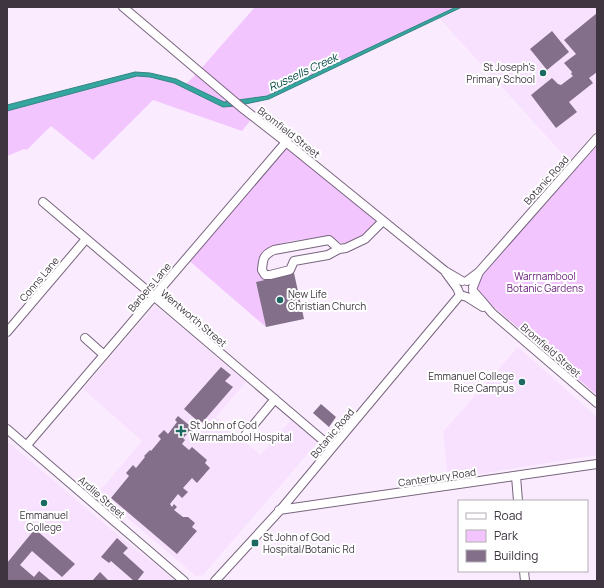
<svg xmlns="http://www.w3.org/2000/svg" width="604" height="588" font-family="Manrope,sans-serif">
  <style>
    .built { fill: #f8e1fe }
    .green { fill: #f2c5ff }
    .water { fill: #33a69f; stroke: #368482 }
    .building { fill: #836f89 }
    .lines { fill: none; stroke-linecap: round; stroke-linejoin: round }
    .minor-casing { stroke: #79657f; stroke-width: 10 }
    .minor { stroke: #fff; stroke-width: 8 }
    .poi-dot { fill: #1c6863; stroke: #fff; stroke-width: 1.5 }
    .labels { text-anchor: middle; stroke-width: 4; stroke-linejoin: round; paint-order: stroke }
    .poi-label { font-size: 10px; fill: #3e3540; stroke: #fff; text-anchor: start }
    .street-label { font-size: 10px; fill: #3e3540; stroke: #fff }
    .park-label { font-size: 10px; fill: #69207b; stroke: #fff }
    .water-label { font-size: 11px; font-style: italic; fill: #004743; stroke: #fff }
  </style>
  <rect width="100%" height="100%" fill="#faecfe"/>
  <path class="built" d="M461 7H597V129L569 161 439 18Z
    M155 305 246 382 216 417 260 455 291 420 318 442 203 575 196 576 98 493 142 441 83 389Z
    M518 347 597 417V455L448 479 443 432Z
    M7 441 107 526 176 581H7Z"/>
  <path class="green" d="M255 7H456L267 97 234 100 253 117 242 131 153 100 93 160 51 126 27 150 24 149 7 156V107L135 74 185 85 199 71Z
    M286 142 379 218 372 228 360 240 345 245 329 236 291 241 273 246 261 254 258 268 264 280 256 282 266 327 186 258Z
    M597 146V395L480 295C476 287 479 281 482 273Z"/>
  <path class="water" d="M456 7H462L269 99 236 106 223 107 174 83 150 77 137 76 7 111V105L135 72 150 73 176 79 224 102 267 96Z"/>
  <path class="building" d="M597 13V72L589 78 593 83 569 102 577 112 556 128 531 95 552 78 558 84 561 85 573 76 571 74 572 72 564 63 576 54 564 40Z
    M552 31 569 52 547 70 530 49Z
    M294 273 304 319 266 327 256 282Z
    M221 367 231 375 225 381 233 387 201 424 184 409Z
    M321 404 336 417 329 427 313 413Z
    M178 416 194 429 190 434 188 433 183 438 185 440 182 444 189 450 192 447 207 460 205 463 210 468 197 483 192 478 183 488 188 492 182 498 178 494 170 504 172 507 174 504 177 507 174 510 183 517H188L195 523 192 527 197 531 177 554 111 498 129 476 126 473 133 465 136 468 145 457 144 456 150 450 151 451 161 439 158 436 164 430 168 434 177 422 175 420Z
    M35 529 75 564 62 577 32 551 20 565 34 577 39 571 51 581H7V563Z
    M117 538 128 548 123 553 144 572 137 581H134L111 561 109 563 101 557Z
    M100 572 108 580 106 581H92Z"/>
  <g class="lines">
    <defs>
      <path id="minor" d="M123 7 241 107 286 142 445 271 462 281
        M43 202 332 448
        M339 249 329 240 274 250C263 255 263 259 262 270L265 275H270L290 270 294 261 328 255 339 249 346 248 365 239 383 221
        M446 273 457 288 458 290 460 295 467 297 483 307
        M467 281 479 272 597 138
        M473 287 479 272
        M473 291 480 299 492 313 597 403
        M7 332 86 239
        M85 338 104 355
        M7 429 184 581
        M246 434 275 399
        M27 445 286 142
        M516 476 518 501
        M279 510 597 464
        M524 571 525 581
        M215 581 282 508 332 448 460 295"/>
    </defs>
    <use href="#minor" class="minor-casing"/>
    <use href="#minor" class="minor"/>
  </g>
  <g class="poi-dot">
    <circle cx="543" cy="73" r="4"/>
    <circle cx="280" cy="300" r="4"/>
    <circle cx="522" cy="382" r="4"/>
    <path d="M179 425h4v4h4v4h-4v4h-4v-4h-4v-4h4z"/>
    <circle cx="44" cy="503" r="4"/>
    <rect x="251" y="539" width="8" height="8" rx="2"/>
  </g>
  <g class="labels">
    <g class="poi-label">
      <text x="535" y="71" text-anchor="end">St Joseph's<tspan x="535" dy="12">Primary School</tspan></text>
      <text x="288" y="298">New Life<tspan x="288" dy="12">Christian Church</tspan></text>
      <text x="514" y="380" text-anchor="end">Emmanuel College<tspan x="514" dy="12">Rice Campus</tspan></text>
      <text x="190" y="429">St John of God<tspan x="190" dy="12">Warrnambool Hospital</tspan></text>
      <text x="44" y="519" text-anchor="middle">Emmanuel<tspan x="44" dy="12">College</tspan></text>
      <text x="263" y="541">St John of God<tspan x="263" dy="12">Hospital/Botanic Rd</tspan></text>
    </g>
    <g class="street-label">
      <text transform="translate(289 132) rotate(38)" y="4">Bromfield Street</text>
      <text transform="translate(546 180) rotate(-48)" y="4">Botanic Road</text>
      <text transform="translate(39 279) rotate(-50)" y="4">Conns Lane</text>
      <text transform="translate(149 287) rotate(-50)" y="4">Barbers Lane</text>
      <text transform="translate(194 318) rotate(40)" y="4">Wentworth Street</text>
      <text transform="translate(551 350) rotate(41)" y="4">Bromfield Street</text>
      <text transform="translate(332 433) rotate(-50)" y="4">Botanic Road</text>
      <text transform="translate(437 477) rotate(-8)" y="4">Canterbury Road</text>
      <text transform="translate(102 497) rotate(41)" y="4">Ardlie Street</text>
    </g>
    <g class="park-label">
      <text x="545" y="280">Warrnambool<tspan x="545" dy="12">Botanic Gardens</tspan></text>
    </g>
    <g class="water-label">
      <text transform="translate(303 72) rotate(-25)" y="4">Russells Creek</text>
    </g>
  </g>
  <rect width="604" height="588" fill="none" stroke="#3e3540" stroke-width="16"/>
  <rect x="458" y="500" width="130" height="72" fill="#ffffff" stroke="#b2aeb3"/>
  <rect x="466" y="513" width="20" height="6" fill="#ffffff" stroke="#b2aeb3"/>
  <text x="494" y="520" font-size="12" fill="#3e3540">Road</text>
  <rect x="466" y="530" width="20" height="12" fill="#f2c5ff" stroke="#b2aeb3"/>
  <text x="494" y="540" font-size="12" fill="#3e3540">Park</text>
  <rect x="466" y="550" width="20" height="12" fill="#836f89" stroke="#b2aeb3"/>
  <text x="494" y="560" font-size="12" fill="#3e3540">Building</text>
</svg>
